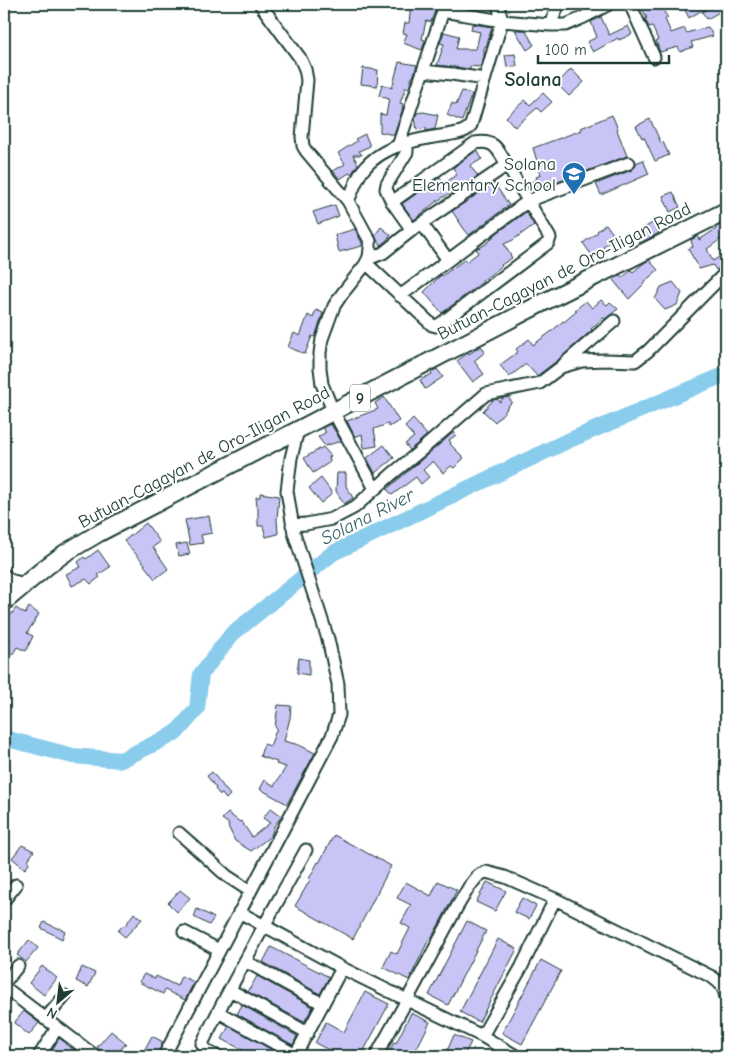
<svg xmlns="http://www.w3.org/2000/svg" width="730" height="1060" font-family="'Comic Neue',sans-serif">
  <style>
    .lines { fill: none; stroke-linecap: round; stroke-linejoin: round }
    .river { stroke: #8accec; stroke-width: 16 }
    .building { fill: #c9c4f6; stroke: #1f3d34 }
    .minor-casing { stroke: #1f3d34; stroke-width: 15 }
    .highway-casing { stroke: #1f3d34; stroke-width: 20 }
    .minor { stroke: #fff; stroke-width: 11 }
    .highway { stroke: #fff; stroke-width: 16 }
    .labels { text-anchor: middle; stroke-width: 4; stroke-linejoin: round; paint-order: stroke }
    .shield { fill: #fff; stroke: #627771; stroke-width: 1 }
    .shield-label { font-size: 16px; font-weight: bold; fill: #1f3d34 }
    .poi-label { font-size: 18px; fill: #1f3d34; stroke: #fff; text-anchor: end }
    .street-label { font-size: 18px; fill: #1f3d34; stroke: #fff }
    .water-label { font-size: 19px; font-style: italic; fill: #3a6162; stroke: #fff }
    .quarter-label { font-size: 20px; font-weight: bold; fill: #1f3d34; stroke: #fff }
  </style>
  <rect width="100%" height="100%" fill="#fff"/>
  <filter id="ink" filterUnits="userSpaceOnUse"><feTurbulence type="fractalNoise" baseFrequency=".02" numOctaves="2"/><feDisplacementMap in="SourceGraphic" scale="10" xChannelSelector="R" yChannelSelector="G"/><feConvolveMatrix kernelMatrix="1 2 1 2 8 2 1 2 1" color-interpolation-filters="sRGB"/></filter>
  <g filter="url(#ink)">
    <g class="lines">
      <path class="river" d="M4 738 73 756 121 760 176 733 197 709 201 674 232 634 333 553 565 442 726 374"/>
    </g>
    <path class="building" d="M411 4H434L435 11 431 22 426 21 422 39 425 40 422 50 403 43 407 34 403 33 405 23H409Z
      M639 4H659L668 18 665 19 671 33 685 28 686 33 708 27 713 36 691 42 693 47 680 52 678 47 660 52 656 41 658 40 652 26 649 27 645 19 647 18Z
      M682 4H701L704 9 689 18Z
      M715 4H719L723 10 707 19 702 12Z
      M601 17 609 35 628 26 632 34 619 40 618 38 593 52 587 42 597 37 591 22Z
      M472 24 492 27 486 47H484V57L480 67 470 66V69L437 65 444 44 440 43 444 32 459 36 456 49H476L480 32 471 30Z
      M515 30H525L534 45 527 50Z
      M515 54 517 66 507 67 505 55Z
      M399 62 417 65 413 77H412L409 88 406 87 400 103 403 104 402 111 394 135 380 132V114L386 115 389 99 379 96 382 84 392 88Z
      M363 68 378 70 377 86 361 84Z
      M571 69 584 82 569 96 557 84Z
      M462 91 472 94 462 121 447 115 452 103 456 105Z
      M543 93 552 102 541 112 537 108 515 127 506 117 525 100 530 105Z
      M423 112 438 115 435 129 426 131V128L417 130 415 118 417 113Z
      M612 115 618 129 617 130 627 156 531 192 527 184 537 179 536 177 541 175 533 148 582 130 581 128Z
      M650 119 661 143 663 142 669 155 655 161 644 137 642 138 636 126Z
      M365 134 370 146 359 151 362 155H353L358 164 352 173 350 174 349 173 340 179 333 171 345 164 338 153 357 141 355 139Z
      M477 150 482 159 470 166 478 176 437 201 414 220 402 204 440 177 444 184 457 174 453 168Z
      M643 160 649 174 601 195 596 184 632 170 635 167 636 163Z
      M494 183 509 205 469 235 464 229 452 211Z
      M673 192 680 207 670 212 663 196Z
      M335 205 339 216 318 224 313 212Z
      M526 212 534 225 513 240 504 244 512 258 501 265 502 266 482 281 483 282 480 284 442 313 424 292 441 275 442 276 465 259 466 262 478 253 476 249 486 244 497 233Z
      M654 222 659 233 640 243 634 234Z
      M606 224 616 238 603 247 605 249 593 257 583 243 598 232 597 231Z
      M722 224 726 231V247L721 239 707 249 713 261 726 252V264L716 270 713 265 699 269 697 264 688 249 693 247 691 240 698 236 699 240 716 229 715 228Z
      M381 227 391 235 382 245 378 242 375 235Z
      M355 229 362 243V246L339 252 335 235Z
      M649 260 658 270 643 283 644 284 629 299 613 280 620 275 622 278 631 270 633 272 644 263Z
      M673 282 682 293 677 305 665 310 655 299 661 287Z
      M601 300 607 305 610 302 618 309 605 319 603 318 591 329 592 330 558 360 537 376 526 364 509 377 500 365 518 352 516 349 529 339 533 345 552 331 563 321 564 322 577 311 575 310 586 301 592 308Z
      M316 310 323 313 315 337 312 336 305 354 288 347 294 333 300 336 308 315 313 318Z
      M481 346 485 352 474 361 484 374 473 382 457 361 468 353 469 354Z
      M437 369 443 377 425 389 420 380 432 374 431 372Z
      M384 397 399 421 389 427 388 424 374 429 377 446 364 448 362 434 355 437 347 421 378 409 375 403Z
      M508 397 512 402 506 408 507 409 495 422 483 411 493 400 497 399 500 402 503 398Z
      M413 419 427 435 410 450 405 444 414 437 405 427Z
      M330 424 332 426 341 441 325 446 318 437 326 432 322 428Z
      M454 432 456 435 449 440 451 443 450 444 464 458 454 468 451 466 443 473 433 461 423 470 429 477 421 484 416 477 392 495 387 489Z
      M384 445 394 458 375 473 367 458Z
      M323 447 331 456 329 457 330 462 313 473 304 458Z
      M337 473H346V486L353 498 344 504 336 491Z
      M321 478 330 490 332 494 321 503 309 488Z
      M260 493 279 496 277 519 278 534 266 537 263 526H258V507H257L256 497H260Z
      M209 516 212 533 201 535 203 543 190 545 185 520Z
      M146 523 160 542 153 547 168 569 155 579 144 565 145 564 124 541Z
      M187 543 190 554 179 556 176 545Z
      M98 550 110 567 98 575 100 577 91 584 86 579 72 586 66 574 81 567 78 562 84 557 86 559Z
      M29 607 39 614 27 633 33 636 26 651 17 647 12 655 4 650V633L9 620 8 619 16 608 25 614Z
      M299 658 309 660V675L297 673Z
      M278 705 291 706 290 718 284 741 299 745 315 753 287 804 260 789 265 780 274 786 286 767 276 764 277 762 260 756 264 744 270 746 277 728 275 727Z
      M212 772 230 795 226 799 222 794 220 795 215 789 216 788 207 776Z
      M271 808 282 816 274 826 271 836 251 851 235 841 228 826 229 824 222 819 228 813 240 822 241 821 252 837 270 823 263 818Z
      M334 835 391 866 353 939 295 906 310 880 309 879 318 862 319 863Z
      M22 845 34 851 28 860 29 864 25 869 12 858Z
      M438 881 457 890 437 928 430 940 429 939 409 980 383 967 391 951 397 954 410 928 401 923 411 905 397 898 406 882 431 896Z
      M487 882 506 891 495 911 476 902Z
      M180 890 190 898 177 912 168 903Z
      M522 898 536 906 529 919 514 912Z
      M197 909 207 914 214 918 209 925 194 917Z
      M134 913 142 919 125 937 118 931 123 925 125 926Z
      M467 921 486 931 448 1005 429 995Z
      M44 922 59 929V928L65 931 62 939 41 928Z
      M498 939 517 949 479 1022 460 1012Z
      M29 940 38 948 26 962 17 955Z
      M271 947 329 977 320 994 263 962Z
      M541 960 561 971 522 1044 502 1033Z
      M42 966 57 978 44 995 29 983Z
      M82 967 95 973 88 987 76 981Z
      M144 974 155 979 156 976 177 986 181 976 194 982 185 1000 165 990 163 994 139 982Z
      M257 976 313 1007 304 1022 248 992Z
      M365 992 389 1004 361 1056H331L333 1052 315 1043 326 1022 344 1032Z
      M242 1005 297 1036 293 1045 237 1014Z
      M24 1011 39 1023 29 1035 14 1023Z
      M411 1013 430 1022 413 1056H387L394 1042 396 1043Z
      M229 1026 283 1056H254L222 1039Z
      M111 1031 126 1043 115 1056H108L97 1047Z
      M454 1035 471 1042 464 1056H447L449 1052 447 1051Z
      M152 1036 163 1042 157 1056H141Z
      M59 1038 66 1043 65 1044 83 1056H49Z"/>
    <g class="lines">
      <defs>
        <path id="minor" d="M260 4 300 58 305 69 307 80 302 137 303 146 306 151 348 201 370 241V249L369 257 365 265 342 294 334 306 322 339 320 353V368L322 384 333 411 375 489
          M630 4 654 57
          M443 11 502 21 498 4
          M550 25 559 4
          M423 71 452 74 485 79
          M407 144V152L387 184 386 189 392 202 412 230
          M398 146 443 11 441 4
          M348 201C353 191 356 179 363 170 382 145 418 139 447 135 456 133 466 133 471 125L502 21 550 25H566L582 18 609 4
          M392 202 475 143C495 139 498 150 507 165
          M422 224 448 260
          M366 263 432 325 436 326 440 324 548 243 550 238 507 165 412 230 383 253 368 259
          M400 296 528 201 629 163
          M564 364 614 321
          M292 525 306 524 332 519 355 507 392 474 419 452 486 394 540 383 561 367 582 361 605 360 635 361 648 351 726 272
          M4 575 10 580 24 584
          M179 833 227 876 250 891
          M4 900 16 885
          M239 912 342 968 407 1000 376 1056
          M184 932 219 950
          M245 961 323 1004
          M4 983 18 966
          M4 987 95 1056
          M230 990 308 1033
          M218 1012 296 1055
          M45 1019 65 996
          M482 1036 521 968 555 899
          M39 1056 57 1028
          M164 1056 332 736 339 715 338 684 328 639 294 533 287 491 291 458 298 430
          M217 1056 206 1051 202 1044C234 978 271 914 306 850
          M295 1056 342 968
          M516 1056 482 1036 407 1000 457 907 469 887 477 877 481 874 486 872 505 877 555 899 712 977C720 983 724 986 726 997"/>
        <path id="highway" d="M4 602 46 567 65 553 99 533 544 302 726 211"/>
      </defs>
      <use href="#minor" class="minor-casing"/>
      <use href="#highway" class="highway-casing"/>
      <use href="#minor" class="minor"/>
      <use href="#highway" class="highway"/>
    </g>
  </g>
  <defs>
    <symbol id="school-pin" viewBox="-11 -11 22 30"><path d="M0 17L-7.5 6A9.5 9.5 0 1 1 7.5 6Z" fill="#1f6fb2" stroke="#fff"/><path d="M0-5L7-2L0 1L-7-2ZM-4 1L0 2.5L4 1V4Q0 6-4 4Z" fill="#fff"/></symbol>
  </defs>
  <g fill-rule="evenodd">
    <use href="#school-pin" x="560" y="160" width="28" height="38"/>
  </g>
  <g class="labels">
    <rect class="shield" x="350" y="384.5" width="20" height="27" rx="4"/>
    <g class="shield-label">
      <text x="360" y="404">9</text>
    </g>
    <g class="poi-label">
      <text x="556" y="170">Solana<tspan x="556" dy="21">Elementary School</tspan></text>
    </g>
    <g class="street-label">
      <text transform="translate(564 271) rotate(-27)" y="6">Butuan-Cagayan de Oro-Iligan Road</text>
      <text transform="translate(204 457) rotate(-28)" y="6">Butuan-Cagayan de Oro-Iligan Road</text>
    </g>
    <g class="water-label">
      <text transform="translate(367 516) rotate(-27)" y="7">Solana River</text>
    </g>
    <g class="quarter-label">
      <text x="533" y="86">Solana</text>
    </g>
  </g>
  <rect width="730" height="1060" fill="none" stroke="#fff" stroke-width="20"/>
  <rect x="10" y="10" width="710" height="1040" fill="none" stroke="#1f3d34" stroke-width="2" filter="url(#ink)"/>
  <g transform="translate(58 1002) rotate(208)" stroke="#ffffff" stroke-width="4" paint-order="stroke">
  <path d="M0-4L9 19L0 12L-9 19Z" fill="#1f3d34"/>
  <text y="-8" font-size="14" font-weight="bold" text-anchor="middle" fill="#1f3d34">N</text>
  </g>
  <path d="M538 55v8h131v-8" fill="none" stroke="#1f3d34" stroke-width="2.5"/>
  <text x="545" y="55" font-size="15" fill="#1f3d34" stroke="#ffffff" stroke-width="4" paint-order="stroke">100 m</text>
</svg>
